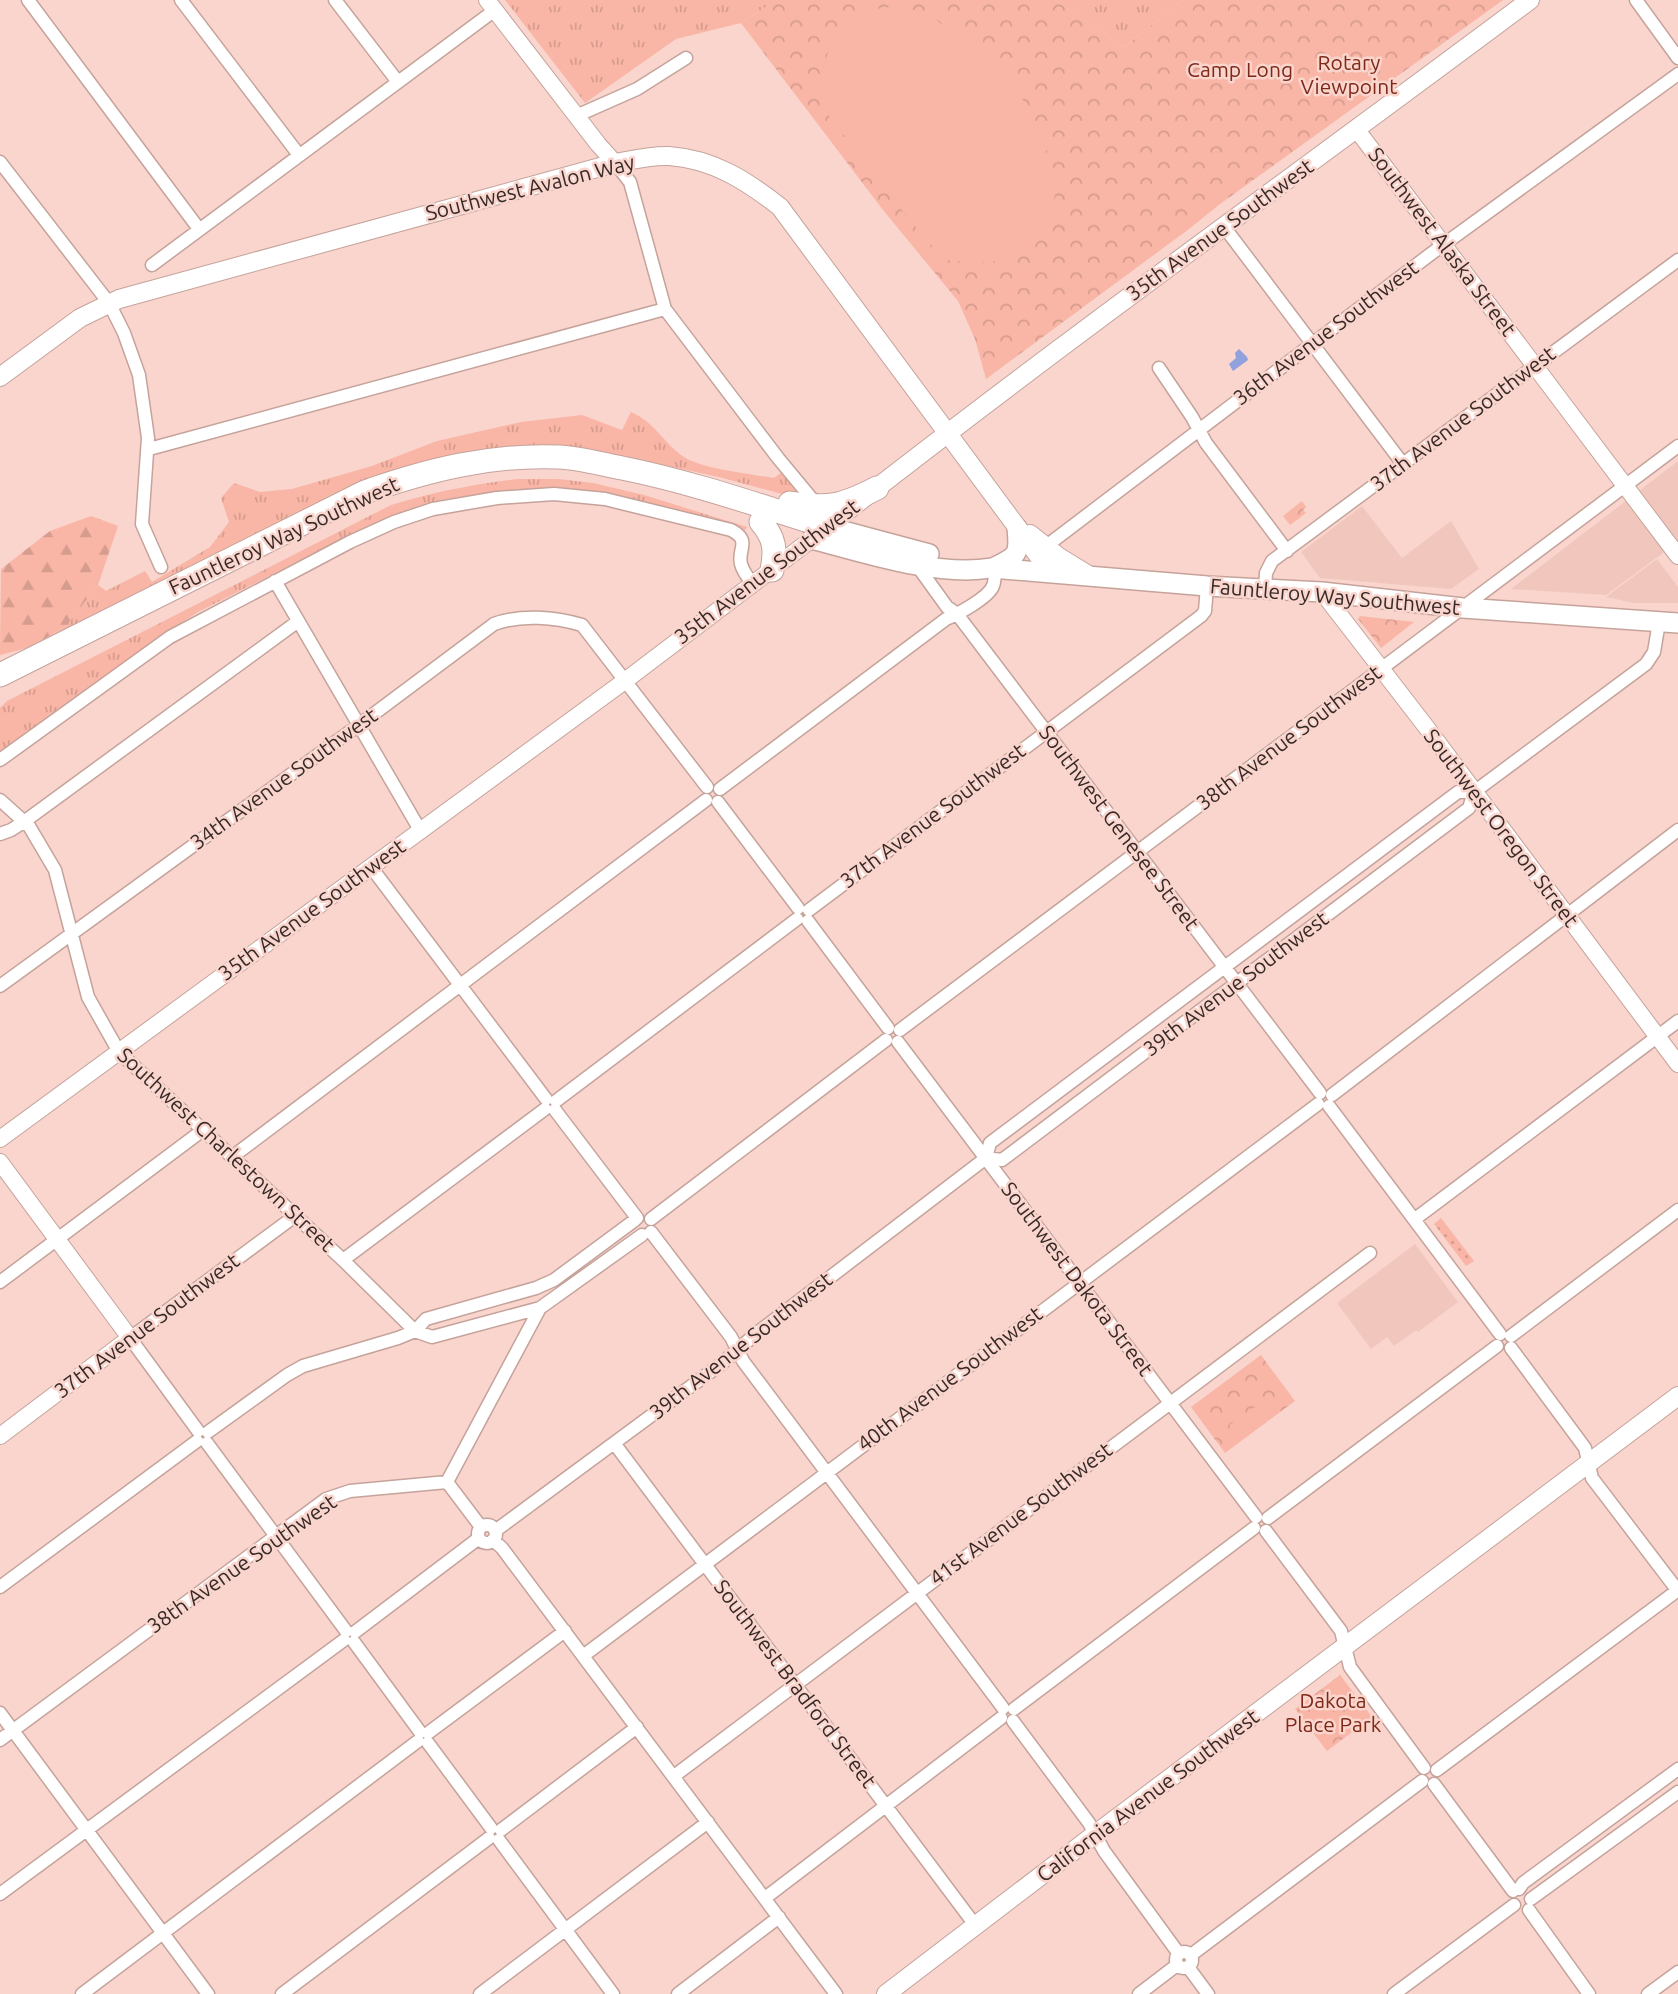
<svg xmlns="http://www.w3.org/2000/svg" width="1678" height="1994" font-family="Ubuntu,sans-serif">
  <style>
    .built { fill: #f1c7bd }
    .grass { fill: url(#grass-tufts) }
    .forest { fill: url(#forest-firs) }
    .park { fill: url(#park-crowns) }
    .garden { fill: url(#garden-dots) }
    .pitch { fill: #f9b5a5 }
    .water { fill: #90a1dd }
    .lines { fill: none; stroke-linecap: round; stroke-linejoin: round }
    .minor-casing { stroke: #c5a39b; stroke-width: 15 }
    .tertiary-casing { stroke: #c5a39b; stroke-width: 18 }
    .secondary-casing { stroke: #c5a39b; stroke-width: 20 }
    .primary-casing { stroke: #c5a39b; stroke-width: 22 }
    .motorway-casing { stroke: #c5a39b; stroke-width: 25 }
    .minor { stroke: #fff; stroke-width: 12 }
    .tertiary { stroke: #fff; stroke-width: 16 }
    .secondary { stroke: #fff; stroke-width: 18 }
    .primary { stroke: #fff; stroke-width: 19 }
    .motorway { stroke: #fff; stroke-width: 23 }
    .labels { text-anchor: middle; stroke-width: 5; stroke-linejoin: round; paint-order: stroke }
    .park-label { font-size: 21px; fill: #7e2918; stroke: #f9d5cd }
    .street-label { font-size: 21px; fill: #362926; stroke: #f9d5cd }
  </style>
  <defs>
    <pattern id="grass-tufts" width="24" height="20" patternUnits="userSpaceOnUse" patternTransform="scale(1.75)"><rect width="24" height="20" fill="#f9b5a5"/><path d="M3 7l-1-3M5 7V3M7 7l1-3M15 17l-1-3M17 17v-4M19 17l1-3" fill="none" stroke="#d69c8e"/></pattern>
    <pattern id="forest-firs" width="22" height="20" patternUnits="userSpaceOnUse" patternTransform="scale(1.75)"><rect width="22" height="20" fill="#f9b5a5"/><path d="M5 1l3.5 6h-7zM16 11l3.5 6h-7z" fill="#d69c8e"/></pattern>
    <pattern id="park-crowns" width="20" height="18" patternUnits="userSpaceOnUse" patternTransform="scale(1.75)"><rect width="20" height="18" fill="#f9b5a5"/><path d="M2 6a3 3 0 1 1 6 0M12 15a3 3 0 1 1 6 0" fill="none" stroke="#d69c8e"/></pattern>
    <pattern id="garden-dots" width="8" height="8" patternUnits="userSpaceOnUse" patternTransform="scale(1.75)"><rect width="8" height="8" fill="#f9b5a5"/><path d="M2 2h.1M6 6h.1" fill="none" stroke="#d69c8e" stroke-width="1.8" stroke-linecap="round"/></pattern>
  </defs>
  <rect width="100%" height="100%" fill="#f9d5cd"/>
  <path class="built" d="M1678 461V542L1606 595 1511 589Z
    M1362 506 1402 558 1451 521 1479 569 1451 589 1320 578 1301 552Z
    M1657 559 1678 587V603H1634L1606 597Z
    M1415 1244 1458 1302 1418 1332 1416 1330 1394 1346 1387 1337 1371 1349 1337 1303Z"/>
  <path class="grass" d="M505 0H777L741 23 676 39 585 103Z
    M1055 0H1183L1124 47Z
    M631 412C657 424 664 444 684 457 702 469 751 474 774 478L785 470 808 501 719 477 616 455 581 450 458 456 32 647 66 626 98 585 106 591 145 571 152 582 210 547 229 522 221 498 234 483 260 492 292 489 372 466 437 441 521 422 582 415 622 430Z
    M518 479H558L593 483 644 495 747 527 745 530 643 501 591 492 518 490 440 500 358 531 198 612 155 640 0 754V708L7 701 391 505C433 492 474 484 518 479Z"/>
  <path class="forest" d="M91 516 118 526 98 585 66 626 31 647 0 655 1 569 50 531Z"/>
  <path class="park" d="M777 0H1055L1124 47 1183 0H1503L1220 204 1189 229 986 379 975 339 958 301 883 210 741 23Z
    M1302 501 1306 507 1303 510 1306 513 1290 525 1283 516Z
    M1360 616 1414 622 1381 648 1358 619Z
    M1261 1355 1295 1401 1225 1453 1191 1407Z
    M1340 1675 1372 1717 1327 1751 1295 1709Z"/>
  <path class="garden" d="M1441 1218 1474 1261 1466 1266 1434 1224Z"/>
  <path class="pitch" d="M905 7 932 16 952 33 955 31 968 46 978 40 1034 115 1029 118 1050 147 1040 157 1057 179C1054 195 1054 214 1047 228 1027 269 981 263 944 260L909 219 829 116C827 111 823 105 822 100 816 70 833 28 861 14 875 7 890 7 905 7Z
    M1271 1396 1277 1405 1235 1434 1229 1425Z"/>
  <path class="water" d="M1239 349 1247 357 1248 360 1233 371 1229 364 1236 358 1235 353Z"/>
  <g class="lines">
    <defs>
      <path id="minor" d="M28 0 199 229
        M181 0 299 155
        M335 0 398 82
        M1636 0 1678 58
        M576 116 637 89 686 58
        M0 162 109 303 124 333 139 375 148 438 142 524 161 567
        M615 163 630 182 665 309 778 458 817 505
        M1225 228 1403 464
        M152 265 495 10
        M1159 368 1192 417 1206 443 1287 551
        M149 449 665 309
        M1045 547 1432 253 1678 74
        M916 564 947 607 957 614 1320 1093
        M275 581 420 830
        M1265 589 1266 573 1272 561 1678 260
        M0 760 170 637 350 542 394 522 433 509 497 498 554 494 605 499 731 530C752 541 737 549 741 564 743 572 748 578 753 584
        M720 789 946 619C958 614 988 598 993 586 995 581 995 574 995 569
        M0 800 29 826 55 870 88 997 119 1052 343 1260 415 1331 432 1337 540 1308 642 1235
        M718 802 798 908
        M0 834 11 830 25 821 297 622
        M371 867 546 1099
        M809 910 1201 616 1205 611 1207 586
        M808 921 888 1028
        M0 986 359 725 494 624C521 614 555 617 582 625L707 787
        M900 1030 1678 446
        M898 1042 1256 1517
        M1332 1095 1678 830
        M556 1101 797 919
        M1329 1106 1500 1334
        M555 1110 637 1218
        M232 1157 706 800
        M986 1158 1002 1160 1469 808 1474 792 1646 664 1654 652 1659 622
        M651 1219 886 1040
        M1415 1219 1678 1021
        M651 1232 731 1337 743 1361 1003 1708
        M343 1260 545 1109
        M0 1282 203 1130
        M1511 1336 1678 1210
        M1511 1348 1585 1448 1592 1478 1678 1591
        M198 1431 130 1338 295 1216
        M208 1432 287 1375 303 1366 398 1338 415 1331 426 1319 536 1288 554 1280 635 1220
        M207 1443 346 1631
        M614 1443 975 1925
        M447 1482 481 1527
        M1268 1518 1497 1346
        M478 1534a9 9 0 1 1 18 0a9 9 0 1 1-18 0Z
        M495 1531 721 1364 757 1333 986 1158 990 1143 1458 792H1474
        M1266 1531 1341 1631 1350 1667 1424 1768
        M493 1540 502 1548 836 1994
        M0 1587 197 1441
        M355 1632 479 1538
        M354 1642 420 1732
        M583 1656 1318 1104
        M1014 1709 1254 1528
        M0 1713 208 1994
        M1013 1721 1089 1823 1104 1851 1179 1954
        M428 1733 565 1631
        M0 1740 326 1499 350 1491 447 1482 540 1308
        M428 1743 491 1828
        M1437 1770 1678 1590
        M674 1776 1370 1253
        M1434 1784 1513 1891
        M501 1830 637 1727
        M499 1840 613 1994
        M1519 1889 1523 1883 1678 1769
        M0 1894 344 1640
        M765 1898 1001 1718
        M1531 1899 1678 1792
        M1529 1910 1589 1994
        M1176 1960a8 8 0 1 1 16 0a8 8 0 1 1-16 0Z
        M1191 1955 1422 1781
        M1188 1967 1208 1994
        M82 1994 418 1741
        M282 1994 489 1838
        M480 1994 708 1822
        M678 1994 779 1917
        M1139 1994 1177 1965
        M1394 1994 1514 1905
        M1648 1994 1678 1972"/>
      <path id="tertiary" d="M487 0 598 144 615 163
        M1357 130 1678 556
        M1322 592 1427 728 1678 1064
        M0 1139 626 680 812 539
        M0 1162 130 1338 0 1436"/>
      <path id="secondary" d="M0 377 80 318 119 299 615 163C633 160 651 155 669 156 713 159 747 181 780 207L1051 573
        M818 534C1051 350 1292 178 1530 0
        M1030 534 1059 557 1090 576
        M886 1994 1085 1842 1678 1396"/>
      <path id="primary" d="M828 527 929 554
        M812 539C865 553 938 577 991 568L1207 586 1322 592 1463 608 1678 623
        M993 568C1017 556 1020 556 1017 528"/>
      <path id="motorway" d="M790 503C829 509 842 506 877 488
        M761 522C775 538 776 550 772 570
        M0 675 365 492C428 470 491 454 559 457 580 458 601 464 622 468 692 482 760 506 828 527"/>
    </defs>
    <use href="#minor" class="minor-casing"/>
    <use href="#tertiary" class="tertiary-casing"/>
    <use href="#secondary" class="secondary-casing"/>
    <use href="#primary" class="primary-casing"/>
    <use href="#motorway" class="motorway-casing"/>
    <use href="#minor" class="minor"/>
    <use href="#tertiary" class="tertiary"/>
    <use href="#secondary" class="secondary"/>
    <use href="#primary" class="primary"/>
    <use href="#motorway" class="motorway"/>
  </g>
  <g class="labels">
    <g class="park-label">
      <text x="1349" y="70">Rotary<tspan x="1349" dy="24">Viewpoint</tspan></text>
      <text x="1240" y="77">Camp Long</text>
      <text x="1333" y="1708">Dakota<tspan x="1333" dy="24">Place Park</tspan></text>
    </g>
    <g class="street-label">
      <text transform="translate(530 188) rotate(-14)" y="7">Southwest Avalon Way</text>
      <text transform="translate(1220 230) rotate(-36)" y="7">35th Avenue Southwest</text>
      <text transform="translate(1442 242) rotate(53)" y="7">Southwest Alaska Street</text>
      <text transform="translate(1326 333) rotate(-37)" y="7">36th Avenue Southwest</text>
      <text transform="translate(1463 419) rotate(-37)" y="7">37th Avenue Southwest</text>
      <text transform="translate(284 536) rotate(-25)" y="7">Fauntleroy Way Southwest</text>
      <text transform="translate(767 572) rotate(-37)" y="7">35th Avenue Southwest</text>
      <text transform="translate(1335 597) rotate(5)" y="7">Fauntleroy Way Southwest</text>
      <text transform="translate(1289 738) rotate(-37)" y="7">38th Avenue Southwest</text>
      <text transform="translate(284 779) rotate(-36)" y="7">34th Avenue Southwest</text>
      <text transform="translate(933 816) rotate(-37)" y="7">37th Avenue Southwest</text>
      <text transform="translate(1119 828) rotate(53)" y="7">Southwest Genesee Street</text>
      <text transform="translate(1501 828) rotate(53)" y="7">Southwest Oregon Street</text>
      <text transform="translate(312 910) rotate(-36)" y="7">35th Avenue Southwest</text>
      <text transform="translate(1236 984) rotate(-37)" y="7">39th Avenue Southwest</text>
      <text transform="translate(226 1150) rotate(43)" y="7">Southwest Charlestown Street</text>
      <text transform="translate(1077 1279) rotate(53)" y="7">Southwest Dakota Street</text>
      <text transform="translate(147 1326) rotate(-37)" y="7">37th Avenue Southwest</text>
      <text transform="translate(741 1346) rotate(-38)" y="7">39th Avenue Southwest</text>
      <text transform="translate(950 1379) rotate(-37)" y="7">40th Avenue Southwest</text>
      <text transform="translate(1021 1514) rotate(-37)" y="7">41st Avenue Southwest</text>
      <text transform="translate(242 1564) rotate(-35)" y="7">38th Avenue Southwest</text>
      <text transform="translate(795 1684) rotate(53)" y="7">Southwest Bradford Street</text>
      <text transform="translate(1148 1796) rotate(-37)" y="7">California Avenue Southwest</text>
    </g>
  </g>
</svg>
